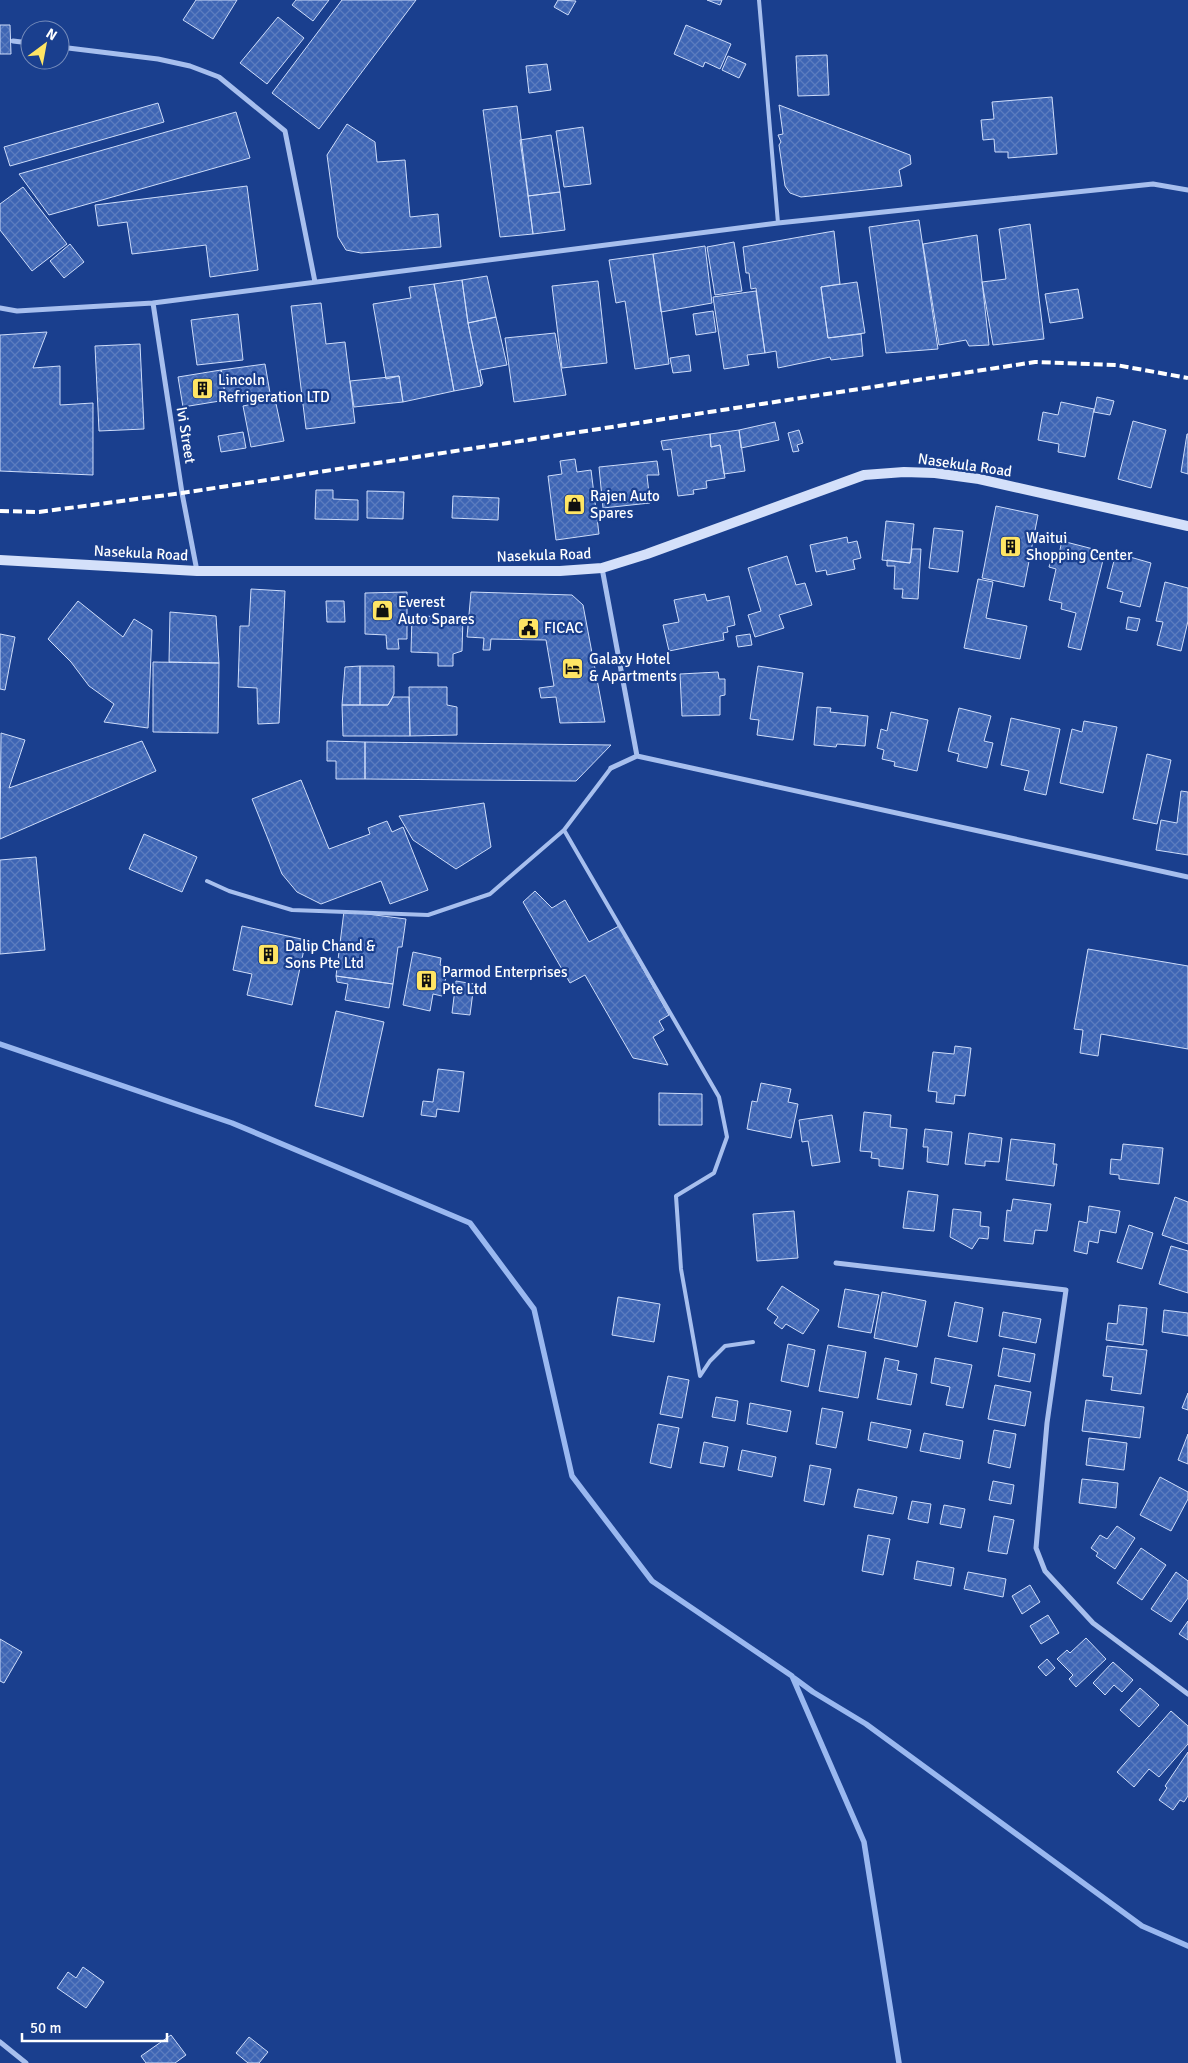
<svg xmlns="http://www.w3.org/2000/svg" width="1188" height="2063" font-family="Signika,sans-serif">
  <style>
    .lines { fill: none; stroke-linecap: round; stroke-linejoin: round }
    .stream { stroke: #9ab8f0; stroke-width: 5.5 }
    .building { fill: url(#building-cross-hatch); stroke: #cddcfa }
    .lane { stroke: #a7bfee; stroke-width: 4 }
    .street { stroke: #a7bfee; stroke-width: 5 }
    .secondary { stroke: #d4e0fa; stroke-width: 10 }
    .rail { stroke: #fff; stroke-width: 4; stroke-dasharray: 9 4; stroke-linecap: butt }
    .labels { text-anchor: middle; stroke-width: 4.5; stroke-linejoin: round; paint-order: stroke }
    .poi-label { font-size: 15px; fill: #fff; stroke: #1a3f8e; text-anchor: start }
    .street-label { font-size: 15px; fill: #fff; stroke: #1a3f8e }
  </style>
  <defs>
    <pattern id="building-cross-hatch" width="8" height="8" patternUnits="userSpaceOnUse" patternTransform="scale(1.25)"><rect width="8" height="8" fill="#3e65b4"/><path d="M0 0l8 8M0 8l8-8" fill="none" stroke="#5b7cbf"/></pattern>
  </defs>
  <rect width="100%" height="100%" fill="#1a3f8e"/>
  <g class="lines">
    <path class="stream" d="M0 1044 232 1123 470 1223 534 1309 572 1476 652 1581 792 1676 864 1842 899 2063
      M794 1678 813 1692 866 1724 1142 1926 1188 1946"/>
  </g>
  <path class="building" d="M196 0H237L213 39 183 20Z
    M296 0H329L313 21 292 5Z
    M342 0H416L319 129 272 93Z
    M558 0 576 1 568 15 554 7Z
    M707 0H722L720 5Z
    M278 17 304 38 267 84 240 63Z
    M0 25H10L11 54H0Z
    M686 25 731 44 720 69 705 62 703 67 674 54Z
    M827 55 829 95 798 96 796 56Z
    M728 56 746 64 739 78 722 70Z
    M547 64 551 90 529 93 526 66Z
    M1052 97 1057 154 1008 158V152H995L994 139 983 140 981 120 994 119 992 102Z
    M158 103 164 122 10 166 4 147Z
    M779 105 910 155 911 164 899 170 902 186 801 197 790 193 785 186 779 145 781 142 778 135 783 134Z
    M517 106 533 234 500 237 483 110Z
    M236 112 250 158 49 215 19 174Z
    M347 124 375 142 377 162 405 160 410 217 438 214 441 247 361 253 346 250 338 237 327 155Z
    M583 127 591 184 564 187 556 131Z
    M551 135 560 192 528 196 520 140Z
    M247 186 258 270 210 277 206 245 132 254 127 222 98 226 95 205Z
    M23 187 67 244 32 271 0 230V204Z
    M560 192 565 230 533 234 528 196Z
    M919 220 938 349 886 353 869 227Z
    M1030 224 1044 339 993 345 982 282 1006 279 999 229Z
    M834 231 840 284 821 287 828 338 861 334 863 356 831 360 830 357 778 368 776 351 765 353 756 288 751 289 749 273H746L743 247Z
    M977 235 989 345 969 346 966 340 939 345 923 244Z
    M734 242 742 291 715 295 707 247Z
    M70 244 84 262 64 278 50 261Z
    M705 246 712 303 661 312 653 254Z
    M653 254 669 364 635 369 625 301 616 303 609 260Z
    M487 276 496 317 468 323 462 280Z
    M462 280 468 323 481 386 454 391 434 284Z
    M598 281 607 363 562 368 552 286Z
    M857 282 865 333 828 338 821 287Z
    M434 284 454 391 403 402 399 376 386 379 373 304 411 298 409 287Z
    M1078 289 1083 318 1050 323 1045 294Z
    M756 291 765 353 747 355 749 365 724 369 713 297Z
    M321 303 326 344 345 342 355 423 306 429 291 306Z
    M713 311 716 332 696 335 693 314Z
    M238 314 243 360 197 365 191 320Z
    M496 317 507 365 480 370 483 383 481 386 468 323Z
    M47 332 33 368 60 366V405L93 403V475L0 471V335Z
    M555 333 566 395 514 402 505 338Z
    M140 344 144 429 99 431 95 346Z
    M689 355 691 371 673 373 670 358Z
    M265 364 270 393 226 400 221 370Z
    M221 370 226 400 183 407 178 377Z
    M399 376 403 402 354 407 350 381Z
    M1097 397 1114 401 1110 415 1094 412Z
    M275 399 284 441 251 447 243 406Z
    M1061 402 1094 409 1085 457 1058 452 1059 444 1038 440 1043 412 1058 415Z
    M1133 421 1166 430 1151 488 1118 479Z
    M775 422 779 440 741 448 739 430Z
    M739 430 745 471 724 474 720 445 711 447 710 434Z
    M799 430 803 443 797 445 799 451 793 452 788 433Z
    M243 432 246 448 221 452 218 436Z
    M710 434 711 447 720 445 725 478 706 481 707 488 693 490 694 494 678 496 671 449 663 450 661 441Z
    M1187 434H1188V474L1181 472Z
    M575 459 577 472 591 470 599 534 556 540 548 476 562 474 560 461Z
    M657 461 659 475H647L650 503 603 508 599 467Z
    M316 490H333V499L358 500V520L315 519Z
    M367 491 404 492 403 519 367 518Z
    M453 496 499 498 498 520 452 518Z
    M996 506 1038 515 1024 587 982 578Z
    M886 521 914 524 910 563 882 560Z
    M934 528 963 531 958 572 929 568Z
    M847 537 848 543 857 541 861 558 853 560 855 569 827 575 826 570 816 572 810 545Z
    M1062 541 1105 552 1081 650 1068 647 1076 613 1061 609 1062 603 1049 600 1056 569 1049 567 1053 552 1059 554Z
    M912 549H921L918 599 902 598 903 589H894L895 566H887V560L910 563Z
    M1116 553 1151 563 1140 607 1120 602 1123 592 1107 588Z
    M787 556 796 585 805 583 812 605 779 615 784 628 755 637 748 615 761 611 748 568Z
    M978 579 993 582 986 618 1027 626 1020 659 964 648Z
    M1165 582 1188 588V621L1181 651 1157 645 1163 622 1156 621Z
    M251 589 285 591 279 723 258 724 257 688 238 687 240 626H249Z
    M407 592V639H398L399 649H387L386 635 365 634V593Z
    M471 592 572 595 583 605 605 722 560 723 556 697 541 698 539 688 554 686 546 640 491 639 490 650H483L484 638 467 637Z
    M705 594 707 601 729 596 735 625 727 627 728 632 723 633 724 640 669 651 663 625 679 622 674 600Z
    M78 601 123 637 134 619 152 630 148 728 104 722 114 704 89 686 71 662 48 639Z
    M326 601H344L345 622H327Z
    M170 612 216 616 219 663 169 662Z
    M412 616 463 617 462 651 453 654V666H438V653L411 652Z
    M1128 617 1140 619 1137 631 1126 629Z
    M0 634 15 637 5 690 0 689Z
    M750 634 752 645 738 647 736 636Z
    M153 662 219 663 218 733 153 732Z
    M360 666V705H342L345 667Z
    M360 666H394V694L388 705H360Z
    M758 666 803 673 793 740 757 735 759 720 750 719Z
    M718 672 719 679H725V695L720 696V715L682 716 680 674Z
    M409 687H447V705L457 707V735L410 736Z
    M393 697H409L410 736H343L342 705H388Z
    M817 707 831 708 830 712 868 716 865 746 837 744 836 747 814 745Z
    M959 708 991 716 984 741 993 743 987 768 957 761 959 754 948 751Z
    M891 712 928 720 917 771 894 766 895 762 882 759 884 750 877 748 881 729 887 731Z
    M1011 718 1060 729 1046 795 1024 790 1029 771 1001 765Z
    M1084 721 1117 727 1103 793 1060 783 1072 729 1082 732Z
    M1 733 25 740 9 788 142 741 156 771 0 839Z
    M327 741 365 742V779H336V761H327Z
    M365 742 611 745 576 781 365 779Z
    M1147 754 1171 760 1157 824 1133 819Z
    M301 780 329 849 370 834 368 828 387 821 392 832 403 827 428 890 390 904 381 881 321 904 297 892 282 874 252 799Z
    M1181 791 1188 792V855L1156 850 1161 820 1177 823Z
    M484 803 491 847 456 869 413 840 399 816Z
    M144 834 197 857 182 892 129 869Z
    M36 857 45 950 0 954V860Z
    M535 891 552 908 565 900 589 942 619 926 669 1015 659 1021 664 1030 653 1037 668 1065 633 1058 585 975 570 983 523 902Z
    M344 911 406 919 402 947H398L393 984 336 976Z
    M242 926 306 940 292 1005 247 995 252 974 233 970Z
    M1088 949 1188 966V1049L1101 1034 1098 1056 1080 1053 1083 1030 1074 1029Z
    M413 952 441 958 440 965 448 967 442 996 433 994 430 1011 403 1005Z
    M336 976 393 984 389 1008 345 1000 348 984 337 982Z
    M456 981 474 984 470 1015 452 1013Z
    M336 1011 384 1022 363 1117 315 1106Z
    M955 1046 971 1048 965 1096 955 1095 954 1104 936 1102 937 1092 928 1091 933 1052 954 1054Z
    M438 1069 464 1072 459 1112 437 1109 436 1117 421 1115 423 1101 433 1102Z
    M761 1083 791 1089 788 1102 798 1104 791 1138 747 1129 752 1101 757 1102Z
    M659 1093 702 1094V1125H659Z
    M864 1112 891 1115 890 1127 907 1129 903 1169 879 1166V1159L871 1158 872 1152 860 1151Z
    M832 1115 840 1162 812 1166 808 1141 802 1142 799 1120Z
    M925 1129 952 1132 948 1165 927 1162 928 1147H923Z
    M969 1133 1002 1138 999 1162 985 1161V1166L965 1164Z
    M1011 1139 1055 1144 1053 1164H1057L1054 1186 1006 1180Z
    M1123 1144 1163 1148 1159 1184 1119 1179V1175L1110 1174 1111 1159 1121 1160Z
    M908 1191 938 1195 934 1231 903 1228Z
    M1175 1197 1188 1202V1244L1162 1235Z
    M1013 1199 1051 1204 1047 1231 1035 1230 1033 1244 1004 1241 1007 1210 1011 1211Z
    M1089 1206 1120 1211 1116 1233 1100 1230 1098 1243 1089 1241 1087 1254 1074 1251 1079 1221 1087 1223Z
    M953 1209 981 1212 980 1226 989 1227 988 1239 979 1238 972 1249 950 1237Z
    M794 1211 798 1258 757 1261 753 1214Z
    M1129 1225 1153 1233 1142 1269 1117 1262Z
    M1171 1246 1188 1251V1293L1159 1284Z
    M782 1286 819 1310 803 1334 786 1324 782 1329 774 1323 778 1317 767 1309Z
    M845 1289 879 1295 871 1333 838 1327Z
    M882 1292 926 1301 917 1347 874 1338Z
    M618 1297 660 1304 654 1342 612 1335Z
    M955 1302 983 1308 977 1342 948 1336Z
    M1119 1305 1147 1308 1143 1345 1106 1340 1108 1323 1117 1324Z
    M1164 1310 1188 1313V1336L1162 1332Z
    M1003 1312 1041 1319 1036 1343 999 1336Z
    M788 1344 815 1350 808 1387 781 1381Z
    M828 1345 866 1352 858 1398 819 1391Z
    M1107 1346 1147 1350 1141 1394 1111 1390 1113 1377 1103 1376Z
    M1003 1348 1035 1354 1030 1382 998 1376Z
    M885 1358 899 1361 897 1370 917 1374 911 1405 877 1399Z
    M935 1358 972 1365 963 1408 946 1405 950 1387 931 1383Z
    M668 1376 689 1380 682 1418 660 1414Z
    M995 1385 1031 1392 1025 1426 988 1419Z
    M1188 1393V1410L1182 1408Z
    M716 1397 738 1401 735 1421 712 1417Z
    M1086 1400 1144 1407 1140 1438 1082 1431Z
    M750 1403 791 1411 787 1432 747 1424Z
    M822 1408 843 1412 836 1448 816 1444Z
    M871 1422 911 1430 907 1448 868 1440Z
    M658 1424 679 1428 671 1468 650 1463Z
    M994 1430 1016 1434 1010 1468 988 1463Z
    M924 1433 963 1441 960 1459 920 1451Z
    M1188 1434V1464L1178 1460Z
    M1089 1438 1127 1443 1124 1470 1086 1465Z
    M704 1442 728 1447 724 1467 700 1463Z
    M742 1450 776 1457 772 1477 738 1470Z
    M810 1465 831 1469 824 1505 804 1501Z
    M1160 1477 1188 1492V1499L1171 1531 1140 1515Z
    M1082 1479 1118 1483 1116 1508 1079 1503Z
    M993 1481 1014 1485 1011 1504 989 1500Z
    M858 1489 897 1497 893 1514 854 1507Z
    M912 1501 931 1504 928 1523 908 1519Z
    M944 1505 965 1509 961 1528 940 1524Z
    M994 1516 1014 1520 1007 1554 988 1551Z
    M1117 1526 1135 1538 1115 1569 1096 1556 1098 1553 1091 1548 1100 1535 1107 1539Z
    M868 1535 890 1539 883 1575 862 1571Z
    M1141 1548 1166 1565 1142 1600 1117 1583Z
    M917 1561 954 1568 951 1586 914 1579Z
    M968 1572 1006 1579 1003 1597 964 1589Z
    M1176 1572 1188 1581V1598L1171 1622 1151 1609Z
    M1030 1585 1040 1602 1022 1614 1012 1596Z
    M1048 1615 1059 1633 1041 1644 1030 1626Z
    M1188 1621V1640L1179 1634Z
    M1086 1638 1106 1659 1076 1687 1069 1679 1073 1675 1057 1659 1067 1650 1070 1653Z
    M0 1639 22 1652 4 1683 0 1681Z
    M1047 1659 1055 1668 1046 1676 1038 1667Z
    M1113 1662 1133 1680 1122 1692 1114 1685 1105 1695 1093 1683Z
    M1140 1688 1159 1705 1139 1727 1120 1710Z
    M1171 1711 1188 1726V1744L1159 1777 1149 1769 1134 1787 1117 1772Z
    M1188 1752V1796L1184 1802 1180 1800 1173 1810 1159 1800 1167 1788 1165 1786Z
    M83 1967 104 1982 86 2008 57 1988 68 1972 76 1978Z
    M171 2035 186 2055 175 2063H146L141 2056Z
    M249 2037 268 2052 259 2063H248L236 2053Z"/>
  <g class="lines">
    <path class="lane" d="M759 0 778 223
      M564 830 719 1097 727 1137 714 1173 676 1196 681 1269 700 1376 710 1361 725 1346 753 1342
      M207 881 229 891 292 910 428 915 490 894 564 830 611 768"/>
    <path class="street" d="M13 41 30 43
      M60 47 158 59 190 66 219 77 285 131 315 282
      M153 303 182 493 197 571
      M0 308 17 311 153 303 778 223 1153 184 1188 190
      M602 568 637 756
      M611 768 637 756 1188 877
      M836 1263 1066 1290 1047 1423 1036 1548 1045 1571 1093 1623 1188 1694
      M0 2042 26 2063"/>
    <path class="secondary" d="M0 560 197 571H560L602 568 647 554 864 475 904 472 935 473 979 479 1188 526"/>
    <path class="rail" d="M0 511 39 512 182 493 1035 362 1116 365 1188 378"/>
  </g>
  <defs>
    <symbol id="building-square" viewBox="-11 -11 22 22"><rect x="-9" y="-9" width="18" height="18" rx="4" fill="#ffe564" stroke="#1a3f8e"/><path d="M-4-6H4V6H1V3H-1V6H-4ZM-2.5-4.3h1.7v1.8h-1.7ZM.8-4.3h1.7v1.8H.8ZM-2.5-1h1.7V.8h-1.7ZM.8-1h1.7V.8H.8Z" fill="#111"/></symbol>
    <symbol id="shop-square" viewBox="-11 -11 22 22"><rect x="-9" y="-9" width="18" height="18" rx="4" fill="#ffe564" stroke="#1a3f8e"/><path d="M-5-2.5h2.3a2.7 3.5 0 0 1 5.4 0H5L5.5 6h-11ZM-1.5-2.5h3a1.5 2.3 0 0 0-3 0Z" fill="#111"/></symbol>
    <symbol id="civic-square" viewBox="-11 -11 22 22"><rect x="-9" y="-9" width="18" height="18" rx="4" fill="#ffe564" stroke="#1a3f8e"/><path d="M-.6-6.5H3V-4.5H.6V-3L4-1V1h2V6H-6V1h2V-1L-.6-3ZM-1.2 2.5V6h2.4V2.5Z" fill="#111"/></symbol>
    <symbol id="hotel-square" viewBox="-11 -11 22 22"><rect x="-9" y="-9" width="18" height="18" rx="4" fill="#ffe564" stroke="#1a3f8e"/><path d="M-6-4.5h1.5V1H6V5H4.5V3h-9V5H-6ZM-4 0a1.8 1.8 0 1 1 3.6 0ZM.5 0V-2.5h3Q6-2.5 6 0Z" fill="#111"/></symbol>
  </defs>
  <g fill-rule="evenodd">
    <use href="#building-square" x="190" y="376" width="25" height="25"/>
    <use href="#shop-square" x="562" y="492" width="25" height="25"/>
    <use href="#building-square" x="998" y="534" width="25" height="25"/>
    <use href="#shop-square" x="370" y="598" width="25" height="25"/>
    <use href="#civic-square" x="516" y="616" width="25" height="25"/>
    <use href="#hotel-square" x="560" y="656" width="25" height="25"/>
    <use href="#building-square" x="256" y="942" width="25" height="25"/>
    <use href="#building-square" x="414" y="968" width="25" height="25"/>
  </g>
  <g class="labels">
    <g class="poi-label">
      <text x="218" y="385">Lincoln<tspan x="218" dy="17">Refrigeration LTD</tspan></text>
      <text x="590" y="501">Rajen Auto<tspan x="590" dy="17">Spares</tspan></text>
      <text x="1026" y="543">Waitui<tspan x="1026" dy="17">Shopping Center</tspan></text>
      <text x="398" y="607">Everest<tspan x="398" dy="17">Auto Spares</tspan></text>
      <text x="544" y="633">FICAC</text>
      <text x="589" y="664">Galaxy Hotel<tspan x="589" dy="17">&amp; Apartments</tspan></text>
      <text x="285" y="951">Dalip Chand &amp;<tspan x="285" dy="17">Sons Pte Ltd</tspan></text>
      <text x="442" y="977">Parmod Enterprises<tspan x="442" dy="17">Pte Ltd</tspan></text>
    </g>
    <g class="street-label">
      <text transform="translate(186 435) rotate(81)" y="5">Ivi Street</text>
      <text transform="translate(965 465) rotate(8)" y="5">Nasekula Road</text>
      <text transform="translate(141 553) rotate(3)" y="5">Nasekula Road</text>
      <text transform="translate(544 555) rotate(-2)" y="5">Nasekula Road</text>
    </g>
  </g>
  <g transform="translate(45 45) rotate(32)"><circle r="24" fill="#1a3f8e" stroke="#768cbb"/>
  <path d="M0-4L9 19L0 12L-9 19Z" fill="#ffe564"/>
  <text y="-8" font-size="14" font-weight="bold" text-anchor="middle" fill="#ffffff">N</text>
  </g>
  <path d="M22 2033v8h145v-8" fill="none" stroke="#ffffff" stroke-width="2.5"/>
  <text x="30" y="2033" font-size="15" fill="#ffffff" stroke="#1a3f8e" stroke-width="4" paint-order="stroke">50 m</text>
</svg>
